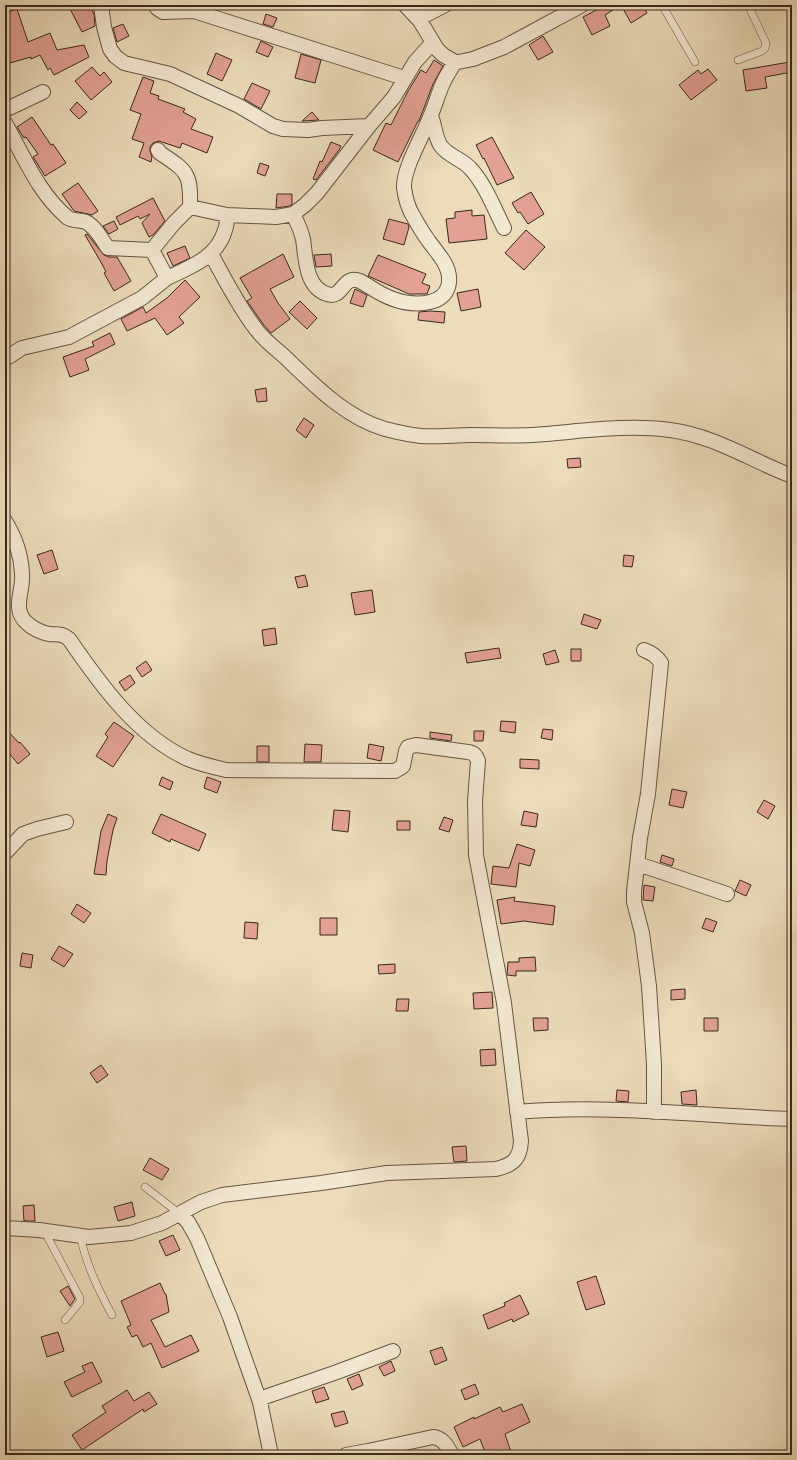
<svg xmlns="http://www.w3.org/2000/svg" width="797" height="1460" font-family="Alegreya,serif">
  <style>
    .building { fill: #e2a194; stroke: #39281c }
    .lines { fill: none; stroke-linecap: round; stroke-linejoin: round }
    .lane-casing { stroke: #654; stroke-width: 8 }
    .street-casing { stroke: #654; stroke-width: 16 }
    .lane { stroke: #f3e8d2; stroke-width: 7 }
    .street { stroke: #f3e8d2; stroke-width: 14 }
  </style>
  <rect width="100%" height="100%" fill="#ecdcba"/>
  <filter id="stains"><feTurbulence type="fractalNoise" baseFrequency=".005" numOctaves="4"/><feColorMatrix values="0 0 0 0 .2 0 0 0 0 .09 0 0 0 0 .02 0 0 0 .5 -.17"/></filter>
  <radialGradient id="worn" r=".72"><stop offset=".6" stop-color="#630" stop-opacity="0"/><stop offset="1" stop-color="#630" stop-opacity=".3"/></radialGradient>
  <path class="building" d="M68 5H89L94 14 95 26 82 32Z
    M606 5H642L647 13 631 23 621 5 605 15 610 26 592 35 583 17Z
    M17 9 28 42 50 33 57 50 84 45 89 57 54 75 50 68 48 70 40 55 31 59V57L10 63 5 44V13Z
    M266 14 277 18 273 27 263 24Z
    M123 24 129 36 117 42 113 28Z
    M543 36 553 52 538 60 529 45Z
    M261 41 273 47 268 57 256 52Z
    M216 53 232 60 222 81 207 74Z
    M301 54 321 60 315 83 295 78Z
    M434 60 443 66 433 84 419 121H418L398 162 373 150 386 123 391 125 408 91 421 70 426 73Z
    M790 62 792 72 765 77 767 88 746 91 743 70Z
    M92 67 100 76 104 72 112 82 91 100 75 81Z
    M708 69 717 80 691 100 679 85 698 70 701 74Z
    M143 77 154 81 150 93 159 96 158 99 185 109 183 112 196 119 191 129 213 137 207 153 182 143 180 148 159 141 153 143 150 147V151L152 157 151 162 139 157 144 143 132 139 141 114 130 110Z
    M252 83 270 91 261 109 244 99Z
    M77 102 87 112 79 119 70 110Z
    M312 112 319 120 302 121Z
    M32 117 51 145 53 144 66 163 45 176 33 157 38 154 26 137 24 138 17 127Z
    M492 137 514 178 497 185 484 158 483 159 476 145Z
    M331 142 341 146 339 150 316 180 313 179 320 161 322 162Z
    M260 163 269 166 265 176 257 173Z
    M78 183 98 211 92 215 74 211 62 194Z
    M531 192 544 214 528 224 520 212 518 213 512 203Z
    M277 194H292V204L290 206 276 208Z
    M153 198 165 221 153 235 149 237 142 223 150 214 140 219 138 216 120 225 116 217Z
    M472 210V216L484 215 487 239 449 243 446 219 455 218V212Z
    M389 219 408 224 409 227 404 245 383 239Z
    M114 221 118 229 109 234 103 226Z
    M526 230 545 247 524 270 505 253Z
    M87 234 104 255 109 257H117L131 281 114 291 104 273 106 272 102 264 85 235Z
    M185 246 190 258 173 266 167 253Z
    M283 254 294 277 270 289 278 303 290 319 271 333 263 324 247 301 252 298 240 278Z
    M331 254 332 266 316 267 314 255Z
    M378 255 426 274 422 283 430 286 427 294H409L368 276Z
    M185 280 200 297 179 317 184 323 167 335 155 318 127 331 121 319 143 307 146 313 167 298Z
    M355 289 367 295 363 307 350 303Z
    M478 289 481 307 461 311 457 293Z
    M300 301 317 318 307 329 289 312Z
    M430 311 445 312 444 323 418 320 419 312Z
    M110 333 115 344 85 359 89 370 70 377 63 357 94 346 92 342Z
    M266 388 267 401 257 402 255 390Z
    M304 418 314 425 306 438 296 430Z
    M580 458 581 467 568 468 567 459Z
    M52 550 58 569 44 574 37 555Z
    M624 555 634 556 632 567 623 566Z
    M305 575 308 586 298 588 295 577Z
    M372 590 375 612 355 615 351 593Z
    M584 614 601 620 597 629 581 624Z
    M275 628 277 644 264 646 262 630Z
    M499 648 501 658 467 663 465 653Z
    M571 649H581V661H571Z
    M555 650 559 662 546 665 543 654Z
    M146 661 152 670 142 677 136 668Z
    M130 675 135 683 125 691 119 682Z
    M501 721 516 722 515 733 500 731Z
    M114 722 134 736 113 767 96 756 108 737 105 734Z
    M5 728 19 743 20 742 30 754 18 764 5 748Z
    M543 729 553 730 552 740 541 738Z
    M474 731H484L483 741H474Z
    M430 732 452 735 451 741 430 738Z
    M305 744 322 745 321 762H304Z
    M369 744 384 747 381 761 367 758Z
    M257 746H269V762H257Z
    M520 759 539 760V769L520 768Z
    M162 777 173 782 170 790 159 785Z
    M207 777 221 782 217 793 204 788Z
    M672 789 687 792 683 808 669 805Z
    M764 800 775 806 768 819 757 812Z
    M334 810 350 811 348 832 332 830Z
    M524 811 538 814 536 827 521 825Z
    M108 814 117 818 113 830 107 861 106 875 94 874 101 831Z
    M161 814 206 834 199 851 171 839 170 842 152 833Z
    M444 817 453 820 449 832 439 829Z
    M397 821H410V830H397Z
    M517 844 535 850 530 866 519 863 516 887 491 884 493 866 509 868Z
    M662 855 674 859 672 866 660 862Z
    M740 880 751 885 746 896 735 891Z
    M644 885 655 887 653 901 643 900Z
    M515 897 514 901 555 906 553 925 524 921 501 924 497 900Z
    M77 904 91 913 84 923 71 914Z
    M320 918H337V935H320Z
    M706 918 717 922 713 932 702 928Z
    M245 922 258 923 257 939 244 938Z
    M59 946 73 954 64 967 51 959Z
    M22 953 33 955 31 968 20 966Z
    M535 957 536 971H516V976L507 975 508 962H519V958Z
    M395 964V973L379 974 378 965Z
    M685 989V999L671 1000V990Z
    M492 992 493 1008 474 1009 473 993Z
    M397 999H409L408 1011H396Z
    M533 1018H548V1030L534 1031Z
    M704 1018H718V1031H704Z
    M495 1049 496 1065 481 1066 480 1050Z
    M101 1065 108 1075 97 1083 90 1073Z
    M617 1090 629 1091 628 1102 616 1101Z
    M696 1090 697 1105 682 1104 681 1092Z
    M466 1146 467 1161 454 1162 452 1147Z
    M150 1158 169 1169 162 1180 143 1170Z
    M132 1202 135 1216 118 1221 114 1207Z
    M34 1205 35 1221H24L23 1206Z
    M173 1235 180 1250 166 1256 159 1241Z
    M596 1276 605 1304 586 1310 577 1282Z
    M160 1283 165 1294H166L169 1312 151 1320 165 1347 191 1335 199 1351 162 1368 151 1343 143 1347 137 1335 132 1337 127 1327 131 1325 121 1301Z
    M68 1286 75 1299 70 1306 60 1291Z
    M520 1295 529 1314 513 1322 512 1319 488 1329 483 1315 505 1306 504 1303Z
    M58 1332 64 1351 47 1357 41 1337Z
    M442 1347 447 1360 435 1365 430 1351Z
    M391 1361 395 1371 384 1376 379 1367Z
    M92 1362 102 1382 72 1397 64 1382 85 1372 82 1366Z
    M359 1374 363 1385 352 1390 347 1379Z
    M475 1384 479 1394 465 1400 461 1390Z
    M324 1387 329 1399 316 1403 312 1391Z
    M127 1390 134 1401 149 1392 157 1404 144 1412 143 1409 82 1450 72 1435 106 1412 102 1406Z
    M522 1404 530 1422 505 1434 512 1455H486L480 1439 463 1447 454 1427 474 1417V1419L500 1407 503 1412Z
    M344 1411 348 1423 335 1427 331 1414Z"/>
  <g class="lines">
    <defs>
      <path id="lane" d="M662 5 695 62
        M738 60 762 51 765 48 766 43 748 5
        M145 1187 180 1214
        M45 1231 48 1238 80 1298V1302L65 1320
        M80 1235C86 1264 98 1289 112 1315"/>
      <path id="street" d="M101 5 104 27 110 49 115 56 124 63 170 74 239 106 273 126 283 129 308 130 322 128 369 126
        M156 5 157 8 163 12 194 11 404 78
        M405 5 420 21 437 49 443 55 455 62H458L473 59 504 47 582 5
        M418 19 445 5
        M5 110 43 92
        M431 116C435 125 435 138 441 146 448 156 462 159 470 168 485 184 494 208 504 228
        M5 123C24 156 38 193 68 218 73 221 81 220 86 222 96 227 102 240 108 248L152 250 167 278 142 298 69 337 22 348 5 359
        M158 150 160 153C187 171 191 173 190 207
        M293 214C297 222 301 230 303 239 306 258 305 287 327 294 343 300 342 274 360 281 363 283 367 285 370 287 388 299 408 307 430 302 451 297 453 278 444 262 439 254 433 247 428 240 422 232 417 223 412 214 408 207 405 195 404 188 403 168 423 136 430 117 435 106 438 94 443 83 446 76 451 69 455 62
        M152 250 174 223 190 207 227 215 276 217 293 214 305 205 317 193 369 126 394 97 415 62 433 42
        M211 254C225 279 238 306 256 329 264 340 275 348 285 357 313 384 346 418 385 429 397 432 409 435 421 436 438 437 455 435 472 435 492 435 512 436 532 435 578 432 624 424 670 430 715 436 750 460 792 476
        M167 278C190 267 217 258 225 230 227 226 227 220 227 215
        M5 521C15 537 21 554 22 573 24 591 11 609 27 623 32 628 42 633 49 634 57 635 62 633 69 639 100 684 137 736 188 759 200 764 213 767 226 770L395 771 403 766 406 751 408 747 416 745 468 752C474 753 476 755 478 761L475 801 476 855 504 1003 521 1141C520 1159 513 1165 496 1169L387 1173 321 1183 222 1195 201 1202 162 1223 131 1233 89 1237 39 1230 5 1228
        M644 650C652 653 657 656 661 663L648 794 640 838 634 892V902L642 933 649 986 654 1064V1112
        M5 853 23 834 37 829 66 822
        M638 864 727 894
        M517 1112C608 1104 701 1116 792 1119
        M180 1214 188 1222 197 1238 230 1317 260 1402 271 1455
        M259 1399 337 1372 393 1351
        M346 1455 368 1451 433 1437C443 1438 447 1446 452 1455"/>
    </defs>
    <use href="#lane" class="lane-casing"/>
    <use href="#street" class="street-casing"/>
    <use href="#lane" class="lane"/>
    <use href="#street" class="street"/>
  </g>
  <rect width="797" height="1460" fill="none" stroke="#ecdcba" stroke-width="20"/>
  <rect x="6" y="6" width="785" height="1448" fill="none" stroke="#39281c" stroke-width="2"/>
  <rect x="10" y="10" width="777" height="1440" fill="none" stroke="#39281c"/>
  <rect width="100%" height="100%" filter="url(#stains)"/>
  <rect width="100%" height="100%" fill="url(#worn)"/>
</svg>
